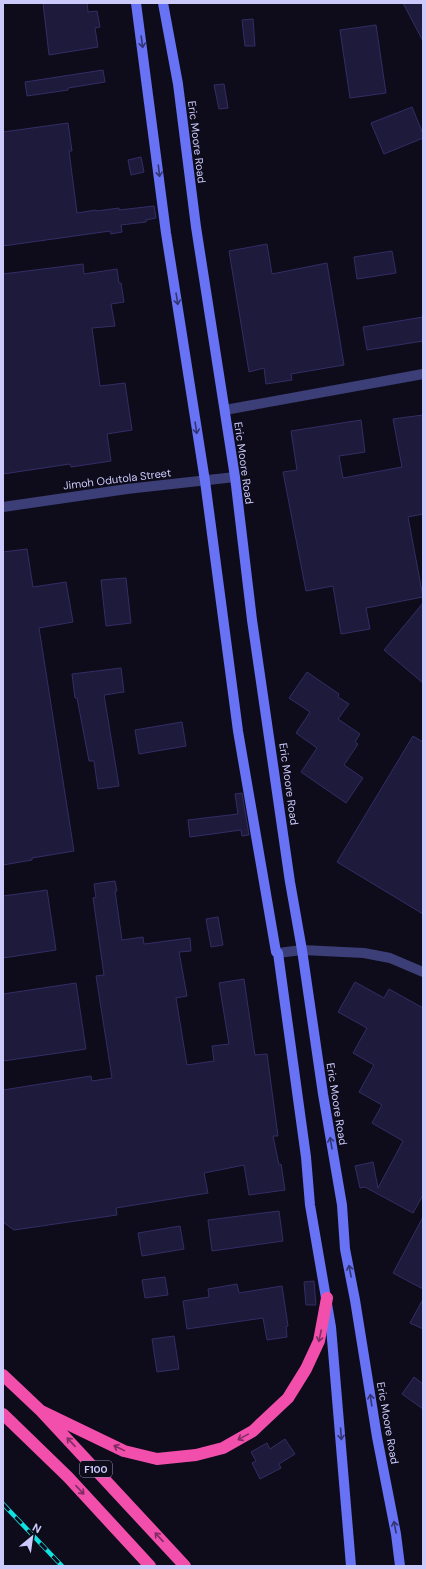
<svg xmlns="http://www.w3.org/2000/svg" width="426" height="1569" font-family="'DM Sans',sans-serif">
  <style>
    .building { fill: #1d1a3b; stroke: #332d65 }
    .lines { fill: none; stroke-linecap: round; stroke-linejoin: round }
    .street { stroke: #3b3e77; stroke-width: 10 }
    .secondary { stroke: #6872f4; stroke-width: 10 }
    .highway { stroke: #f24eac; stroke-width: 12 }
    .rail-casing { stroke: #10e1e2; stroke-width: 4.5 }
    .rail { stroke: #0e0c1b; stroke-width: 3; stroke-dasharray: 9; stroke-linecap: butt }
    .oneway { stroke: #323572 }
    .oneway2 { stroke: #802d64 }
    .labels { text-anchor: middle; stroke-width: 3; stroke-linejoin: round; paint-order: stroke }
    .shield { fill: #0e0c1b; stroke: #9291b8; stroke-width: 1 }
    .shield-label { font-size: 10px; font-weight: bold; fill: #cbcafb }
    .street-label { font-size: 11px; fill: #cbcafb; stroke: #0e0c1b }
  </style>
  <rect width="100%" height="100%" fill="#0e0c1b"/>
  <path class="building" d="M43 3H87L88 12 97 11 100 27 95 28 98 47 49 55Z
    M403 3H423V41Z
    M253 19 255 46H245L242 20Z
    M376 25 386 93 350 98 340 30Z
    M103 70 105 82 68 88V90L27 96 25 82Z
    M224 84 228 108 219 109 214 85Z
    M412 107 423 134V138L384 154 371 123Z
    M68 123 72 151H69L77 213 96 210 97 211 119 208V210L154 206 156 218 146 220V222L121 225 122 232 111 234 110 231 3 246V132Z
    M141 157 144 172 131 175 128 160Z
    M267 244 272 274 327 263 344 365 291 374 292 380 266 384 264 368 249 372 229 251Z
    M392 251 396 273 357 279 354 257Z
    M83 264 84 274 117 269 119 283H121L124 302 111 304 115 326 92 328 100 386 125 383 132 430 107 434 111 461 71 467 70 464 3 474V274Z
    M423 317V341L367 350 363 327Z
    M423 415V514L408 517 423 597 366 608 370 629 341 634 333 586 306 591 283 472 297 470 291 431 361 420 365 452 339 456 343 478 402 467 393 419Z
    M27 549 33 587 66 582 73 622 39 628 74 851 32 858V860L3 865V552Z
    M126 578 131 623 106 626 101 580Z
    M423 603V683L384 650Z
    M121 668 124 692 104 695 119 786 98 789 94 761H89L77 698H75L72 674Z
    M307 672 339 694 338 697 349 704 338 719 360 734 355 742 358 744 344 765 363 778 346 803 301 772 317 748 296 733 310 712 289 698Z
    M182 722 186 746 139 754 135 730Z
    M413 736 423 742V914L337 862Z
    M242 793 249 835 242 836 241 830 190 837 188 820 238 814 235 794Z
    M115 881 117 891H115L122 940 143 937 144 944 190 938 191 951 179 952 187 996 176 998 187 1065 214 1061 212 1046 229 1044 219 983 244 979 255 1055 267 1054 278 1136H273L279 1165 281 1164 285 1190 249 1195 244 1165 204 1173 208 1193 116 1208 117 1215 14 1230 3 1222V1090L91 1076 92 1081 112 1078 96 976 104 975 93 898 96 897 94 884Z
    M47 890 56 950 3 958V896Z
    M218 917 223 945 211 947 206 919Z
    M355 982 384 998 389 989 423 1008V1195L413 1213 365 1187 360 1188 355 1166 373 1162 378 1188 403 1141 372 1123 382 1105 359 1092 374 1065 353 1053 367 1028 338 1012Z
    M76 983 86 1049 3 1061V994Z
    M279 1211 283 1241 212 1251 208 1220Z
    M423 1217V1289L393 1273Z
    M180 1226 184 1249 142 1256 138 1233Z
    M165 1277 168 1295 145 1298 142 1280Z
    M314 1281 316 1305H306L304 1282Z
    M237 1284 239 1293 282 1286 288 1326 286 1327 287 1337 267 1340 263 1318 187 1329 183 1301 209 1297 208 1289Z
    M423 1299V1329L410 1323Z
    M174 1336 179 1369 157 1372 152 1339Z
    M414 1377 423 1384V1409L402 1394Z
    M285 1439 295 1454 279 1464 281 1468 260 1479 252 1463 256 1461 251 1452 267 1443 270 1449Z"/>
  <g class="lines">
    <path class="street" d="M225 410 423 374
      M3 507 127 489 235 477
      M278 953 302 950 364 953 390 958 423 972"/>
    <path class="secondary" d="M136 3 166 233 205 481 238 731 276 952 278 953 306 1157 310 1205 331 1327 351 1566
      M163 3 178 84 196 227 235 477 252 620 290 882 302 950 323 1094 342 1205 345 1249 355 1300 377 1437 396 1534 400 1566"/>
    <path class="highway" d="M3 1375 41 1411 185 1566
      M41 1411 124 1451 157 1459 196 1455 223 1448 253 1431 288 1398 306 1369 319 1341 327 1298
      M3 1414 68 1477 150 1566"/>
    <defs>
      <path id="rail" d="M3 1504 62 1566"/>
    </defs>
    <use href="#rail" class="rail-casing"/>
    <use href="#rail" class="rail"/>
  </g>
  <defs><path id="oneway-shaft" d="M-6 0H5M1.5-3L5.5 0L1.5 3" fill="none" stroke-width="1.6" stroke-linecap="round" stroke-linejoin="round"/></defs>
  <g class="oneway">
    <use href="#oneway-shaft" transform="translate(142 42) rotate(82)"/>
    <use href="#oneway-shaft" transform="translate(159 171) rotate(83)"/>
    <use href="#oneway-shaft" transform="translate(177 299) rotate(81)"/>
    <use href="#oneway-shaft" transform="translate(196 428) rotate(81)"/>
    <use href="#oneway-shaft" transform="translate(331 1143) rotate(-100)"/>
    <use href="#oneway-shaft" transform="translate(350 1271) rotate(-101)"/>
    <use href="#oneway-shaft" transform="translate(371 1400) rotate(-98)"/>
    <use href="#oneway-shaft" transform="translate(341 1434) rotate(86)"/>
    <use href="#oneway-shaft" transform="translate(395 1527) rotate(-101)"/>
  </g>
  <g class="oneway2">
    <use href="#oneway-shaft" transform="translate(320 1336) rotate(102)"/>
    <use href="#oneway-shaft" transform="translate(243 1437) rotate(151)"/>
    <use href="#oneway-shaft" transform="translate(71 1442) rotate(-133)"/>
    <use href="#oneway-shaft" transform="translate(119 1448) rotate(-154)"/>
    <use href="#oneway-shaft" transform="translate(80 1490) rotate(47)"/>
    <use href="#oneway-shaft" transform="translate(159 1537) rotate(-133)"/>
  </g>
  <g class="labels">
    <rect class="shield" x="80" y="1461" width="32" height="16" rx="3"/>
    <g class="shield-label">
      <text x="96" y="1473">F100</text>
    </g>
    <g class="street-label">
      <text transform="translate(197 142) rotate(83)" y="4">Eric Moore Road</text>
      <text transform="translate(244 463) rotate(82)" y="4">Eric Moore Road</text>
      <text transform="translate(117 479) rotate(-7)" y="4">Jimoh Odutola Street</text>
      <text transform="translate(289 784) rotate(82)" y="4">Eric Moore Road</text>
      <text transform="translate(337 1104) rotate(81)" y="4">Eric Moore Road</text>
      <text transform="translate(388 1423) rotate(80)" y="4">Eric Moore Road</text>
    </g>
  </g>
  <rect width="426" height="1569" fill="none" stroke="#cbcafb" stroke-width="8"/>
  <g transform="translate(32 1537) rotate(29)" stroke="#0e0c1b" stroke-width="3" paint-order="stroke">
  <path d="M0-3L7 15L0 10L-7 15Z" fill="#cbcafb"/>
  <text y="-6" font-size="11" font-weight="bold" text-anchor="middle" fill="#cbcafb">N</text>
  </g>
</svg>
